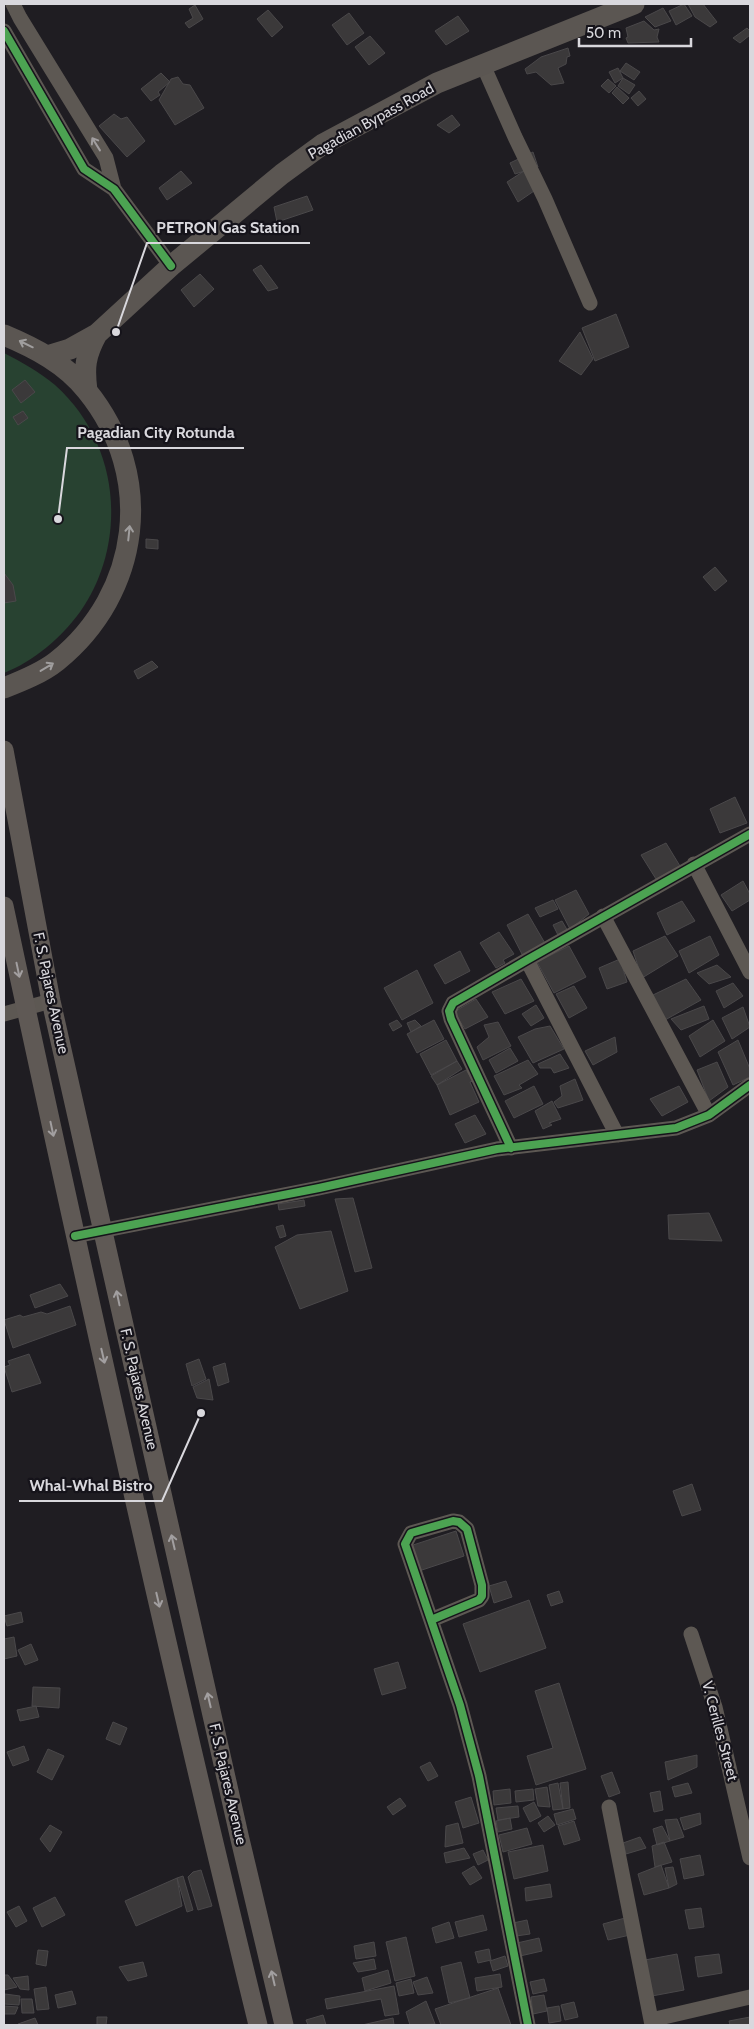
<svg xmlns="http://www.w3.org/2000/svg" width="754" height="2029" font-family="Cabin,sans-serif">
  <style>
    .grass { fill: #284231 }
    .building { fill: #3b393a; stroke: #4a484a }
    .lines { fill: none; stroke-linecap: round; stroke-linejoin: round }
    .minor { stroke: #5d5853; stroke-width: 15 }
    .major { stroke: #5f5955; stroke-width: 19 }
    .highway { stroke: #5b5652; stroke-width: 21 }
    .cycleway-casing { stroke: #15131a; stroke-width: 11 }
    .cycleway { stroke: #4ca352; stroke-width: 8 }
    .oneway { stroke: #a19e9f }
    .oneway2 { stroke: #a09e9e }
    .oneway3 { stroke: #a29fa0 }
    .labels { text-anchor: middle; stroke-width: 4.5; stroke-linejoin: round; paint-order: stroke }
    .street-label { font-size: 15px; fill: #d9d8dd; stroke: #15131a }
    .leader { fill: none; stroke: #d9d8dd; stroke-width: 2 }
    .callout-dot { fill: #d9d8dd; stroke: #15131a; stroke-width: 2 }
    .callout-label { font-size: 16px; text-anchor: middle; font-weight: bold; fill: #d9d8dd; stroke: #15131a; stroke-width: 4.5; stroke-linejoin: round; paint-order: stroke }
  </style>
  <rect width="100%" height="100%" fill="#1f1d22"/>
  <path class="grass" d="M4 353C22 362 39 372 55 385 120 443 129 542 80 612 61 638 34 661 4 673Z"/>
  <path class="building" d="M684 4 692 16 676 25 669 11Z
    M688 4H703L717 22 710 27 695 17Z
    M195 5 203 19 189 28 185 23 193 18 189 9Z
    M663 8 671 21 655 27 645 17Z
    M268 10 283 27 272 37 257 19Z
    M349 13 364 33 347 45 332 25Z
    M458 16 469 31 446 45 435 31Z
    M644 21 654 30 659 29 657 37 659 42 628 43 626 38 628 37 626 28Z
    M747 28 750 31V35L740 43 733 38Z
    M370 36 385 53 369 65 355 47Z
    M568 48 570 56 567 57 566 64 558 68 564 83 551 85 536 72 527 74 525 69 541 57Z
    M626 63 640 72 634 80 620 71Z
    M618 68 623 78 615 83 609 72Z
    M161 73 170 82 158 92 160 95 151 101 141 89Z
    M178 77 183 84 190 85 204 108 175 125 159 100 171 79Z
    M623 78 635 85 629 94 618 86Z
    M608 79 616 86 609 93 601 86Z
    M617 87 629 98 623 104 612 93Z
    M639 91 646 99 638 106 631 98Z
    M114 114 121 119 127 117 145 141 127 157 99 126Z
    M452 115 460 125 449 133 437 125Z
    M533 152 538 167 515 174 510 163Z
    M181 171 192 183 167 200 159 188Z
    M524 171 534 191 518 202 507 182Z
    M307 196 313 210 277 222 274 207Z
    M261 265 278 288 268 291 253 270Z
    M200 274 214 289 194 307 181 290Z
    M616 314 629 347 595 361 582 328Z
    M580 332 593 359 581 375 559 361Z
    M25 380 35 392 21 403 12 390Z
    M23 411 28 418 18 425 13 417Z
    M146 539 158 540V549L146 548Z
    M715 567 727 581 715 591 703 577Z
    M4 573 13 585 16 601 4 603Z
    M152 661 158 667 138 679 134 671Z
    M735 797 747 823 720 833 710 809Z
    M666 843 680 866 656 879 641 855Z
    M743 881 750 894V900L732 911 721 895Z
    M576 890 589 914 570 929 555 900Z
    M553 900 558 909 540 917 535 908Z
    M682 901 695 921 667 935 657 913Z
    M528 914 546 945 524 958 507 925Z
    M562 921 569 933 559 937 553 925Z
    M499 932 514 954 503 960 505 963 496 968 480 943Z
    M665 936 678 956 642 978 633 951Z
    M710 936 719 955 689 973 679 951Z
    M569 946 586 977 554 993 537 962Z
    M460 951 470 971 445 984 434 965Z
    M620 959 627 982 607 989 599 968Z
    M717 965 731 977 709 984 697 973Z
    M417 970 433 1003 402 1020 384 988Z
    M521 979 534 1001 505 1014 492 992Z
    M686 979 701 1000 665 1020 653 995Z
    M733 983 743 996 724 1008 716 991Z
    M574 986 587 1008 569 1018 556 994Z
    M476 999 488 1017 465 1029 454 1012Z
    M536 1005 544 1018 531 1026 522 1014Z
    M704 1006 709 1019 681 1030 671 1019Z
    M743 1007 750 1027 732 1039 722 1018Z
    M397 1020 402 1026 393 1031 389 1024Z
    M415 1020 421 1026 411 1032 407 1023Z
    M434 1020 444 1039 417 1053 407 1034Z
    M713 1020 725 1041 700 1057 689 1036Z
    M498 1022 511 1046 483 1060 477 1047 489 1037 484 1025Z
    M550 1026 564 1049 533 1063 518 1037 535 1029Z
    M615 1037 617 1052 593 1065 585 1051Z
    M446 1040 457 1061 431 1075 420 1054Z
    M738 1040 750 1069V1077L733 1085 718 1052Z
    M510 1048 518 1061 496 1073 489 1060Z
    M560 1054 569 1068 554 1073 551 1068H540L538 1064Z
    M528 1060 538 1074 519 1085 522 1088 504 1095 494 1076Z
    M457 1061 462 1069 437 1085 431 1076Z
    M717 1062 728 1087 709 1101 697 1070Z
    M466 1070 473 1081 470 1082 479 1102 450 1115 437 1085Z
    M575 1079 583 1100 558 1108 554 1102 562 1096 560 1086Z
    M534 1086 543 1104 514 1118 505 1101Z
    M679 1086 688 1102 662 1116 650 1099Z
    M552 1101 561 1119 549 1123 552 1125 543 1129 535 1111Z
    M475 1115 486 1134 465 1143 455 1124Z
    M353 1198 372 1268 355 1272 335 1199Z
    M304 1200 305 1206 279 1210 278 1204Z
    M709 1213 722 1241 669 1239 668 1215Z
    M283 1225 286 1236 280 1238 276 1227Z
    M331 1231 348 1291 300 1309 275 1247 297 1235Z
    M60 1284 68 1296 35 1308 30 1295Z
    M70 1306 76 1325 13 1348 4 1320 20 1315 23 1317 41 1312 47 1314Z
    M29 1354 41 1383 12 1392 4 1367 10 1365 8 1361Z
    M199 1359 206 1379 192 1386 186 1364Z
    M225 1363 229 1382 218 1386 213 1367Z
    M209 1379 213 1400 197 1398 193 1387Z
    M692 1484 701 1510 682 1516 673 1491Z
    M456 1531 464 1556 416 1572 407 1547Z
    M506 1581 512 1597 494 1603 489 1586Z
    M559 1591 563 1602 551 1606 547 1595Z
    M529 1600 546 1648 480 1672 463 1624Z
    M21 1612 23 1622 7 1626 4 1616Z
    M14 1637 17 1656 4 1659V1639Z
    M31 1644 38 1660 25 1665 18 1650Z
    M398 1662 406 1688 382 1695 374 1669Z
    M559 1683 586 1769 536 1785 527 1756 553 1748 535 1691Z
    M33 1687 60 1688 59 1708 32 1706Z
    M36 1706 39 1717 20 1721 17 1710Z
    M113 1722 127 1728 120 1745 106 1739Z
    M24 1746 29 1760 13 1766 7 1752Z
    M48 1749 64 1756 52 1780 37 1772Z
    M697 1755V1767L668 1780 665 1762Z
    M430 1762 438 1776 428 1781 420 1767Z
    M612 1772 620 1793 609 1797 601 1776Z
    M568 1782 570 1808 563 1809 560 1783Z
    M558 1783 563 1809 553 1810 549 1785Z
    M688 1783 692 1793 675 1797 672 1787Z
    M547 1787 550 1807 538 1806 535 1789Z
    M510 1789 511 1803 494 1805 493 1791Z
    M533 1789 534 1800 516 1802 515 1791Z
    M660 1791 663 1810 654 1812 650 1793Z
    M471 1797 479 1823 463 1828 455 1802Z
    M400 1798 406 1806 393 1815 387 1807Z
    M534 1802 541 1816 530 1822 523 1808Z
    M518 1806 519 1817 498 1820 496 1808Z
    M573 1809 576 1819 557 1825 554 1814Z
    M700 1813 701 1824 684 1830 680 1818Z
    M548 1816 555 1825 544 1832 538 1823Z
    M510 1818 512 1829 498 1832 496 1821Z
    M677 1819 684 1837 670 1841 665 1820Z
    M574 1821 580 1840 564 1845 558 1826Z
    M458 1823 463 1843 445 1847 446 1826Z
    M50 1825 62 1832 50 1852 40 1839Z
    M662 1826 670 1841 657 1845 653 1829Z
    M527 1828 532 1844 503 1852 499 1835Z
    M640 1837 646 1848 626 1854 623 1843Z
    M664 1842 672 1862 655 1867 652 1846Z
    M543 1845 548 1871 514 1879 508 1852Z
    M464 1848 470 1858 446 1863 444 1853Z
    M483 1850 488 1860 478 1865 473 1854Z
    M700 1855 704 1875 684 1879 680 1859Z
    M661 1865 669 1888 644 1895 638 1874Z
    M474 1866 482 1878 470 1885 462 1873Z
    M673 1867 677 1884 669 1888 665 1868Z
    M201 1870 212 1906 198 1910 188 1877 193 1872Z
    M183 1876 193 1910 187 1912 177 1878Z
    M177 1878 182 1906 136 1926 125 1901Z
    M550 1884 552 1897 526 1901 525 1888Z
    M55 1897 65 1915 42 1927 33 1908Z
    M19 1906 27 1921 16 1927 7 1912Z
    M701 1908 704 1927 689 1929 685 1910Z
    M483 1915 487 1930 459 1937 455 1922Z
    M625 1918 630 1935 608 1940 603 1924Z
    M527 1920 530 1934 516 1936 513 1923Z
    M449 1922 454 1938 436 1943 432 1928Z
    M406 1937 415 1976 395 1981 386 1942Z
    M539 1938 542 1951 520 1956 517 1943Z
    M374 1942 376 1956 356 1959 354 1946Z
    M489 1949 491 1960 478 1963 475 1952Z
    M38 1950 48 1951 46 1966 36 1964Z
    M677 1954 684 1990 652 1996 645 1960Z
    M719 1954 722 1973 698 1977 695 1957Z
    M505 1956 508 1966 493 1971 490 1961Z
    M374 1959 376 1969 358 1972 353 1963Z
    M143 1962 147 1976 128 1981 119 1967Z
    M461 1962 470 1998 449 2003 441 1967Z
    M388 1970 391 1983 365 1991 362 1978Z
    M500 1974 502 1987 477 1991 475 1978Z
    M4 1975H8L17 1987 4 1990Z
    M28 1976 29 1990 20 1989 13 1978Z
    M427 1977 433 1993 418 1995 413 1982Z
    M411 1979 414 1993 399 1996 396 1983Z
    M544 1979 547 1991 533 1994 530 1982Z
    M394 1986 399 2014 385 2016 381 1999 327 2009 325 1999Z
    M46 1987 49 2009 37 2010 34 1989Z
    M498 1988 511 2025H441L435 2009Z
    M72 1991 76 2004 58 2008 55 1995Z
    M5 1994 20 1996 19 2005 4 2004Z
    M544 1995 547 2011 533 2014 531 1997Z
    M21 1999H32L34 2013H22Z
    M426 2001 435 2024 410 2025 406 2012Z
    M574 2002 578 2017 565 2020 561 2005Z
    M4 2006 18 2007 15 2014H4Z
    M559 2006 561 2021 549 2023 547 2008Z
    M323 2015 326 2025H308L306 2020Z
    M97 2017H107L106 2025H97Z
    M750 2017V2025H730L729 2021Z
    M35 2018 38 2025H19L18 2024Z
    M393 2018 394 2025H362Z"/>
  <g class="lines">
    <path class="minor" d="M13 4 20 18 106 158 114 189
      M4 31 84 169 114 189 171 266
      M483 65 515 137 545 199 590 303
      M694 864 750 972
      M603 916 709 1115
      M527 960 617 1135
      M4 1014 51 1001
      M511 1148 451 1019 449 1011 453 1003 527 960 750 834
      M75 1236 319 1188 497 1149 676 1128 709 1115 750 1085
      M431 1620 479 1600 482 1596V1585L467 1529 459 1522 453 1521 411 1533 405 1544 460 1705 479 1776 528 2025
      M691 1634 715 1707 750 1858
      M609 1807 652 2025
      M651 2020 750 1997"/>
    <path class="major" d="M4 750 51 1001 239 1835 284 2025
      M4 906C84 1280 167 1654 258 2025"/>
    <path class="highway" d="M4 335C35 348 66 364 87 391 156 476 141 593 57 661 42 673 22 681 4 688
      M47 356 70 349 97 334 171 266 282 174 323 144 437 83 634 4
      M87 391C84 367 85 356 97 334"/>
    <defs>
      <path id="cycleway" d="M4 31 84 169 114 189 171 266
        M511 1148 451 1019 449 1011 453 1003 527 960 750 834
        M75 1236 319 1188 497 1149 676 1128 709 1115 750 1085
        M431 1620 479 1600 482 1596V1585L467 1529 459 1522 453 1521 411 1533 405 1544 460 1705 479 1776 528 2025"/>
    </defs>
    <use href="#cycleway" class="cycleway-casing"/>
    <use href="#cycleway" class="cycleway"/>
  </g>
  <defs><path id="oneway-shaft" d="M-6 0H5M1.5-3L5.5 0L1.5 3" fill="none" stroke-width="1.6" stroke-linecap="round" stroke-linejoin="round" transform="scale(1.25)"/></defs>
  <use class="oneway" href="#oneway-shaft" transform="translate(96 144) rotate(-122)"/>
  <g class="oneway2">
    <use href="#oneway-shaft" transform="translate(26 344) rotate(-154)"/>
    <use href="#oneway-shaft" transform="translate(129 533) rotate(-84)"/>
    <use href="#oneway-shaft" transform="translate(47 667) rotate(-31)"/>
  </g>
  <g class="oneway3">
    <use href="#oneway-shaft" transform="translate(18 970) rotate(78)"/>
    <use href="#oneway-shaft" transform="translate(52 1129) rotate(78)"/>
    <use href="#oneway-shaft" transform="translate(118 1298) rotate(-102)"/>
    <use href="#oneway-shaft" transform="translate(103 1356) rotate(77)"/>
    <use href="#oneway-shaft" transform="translate(173 1542) rotate(-103)"/>
    <use href="#oneway-shaft" transform="translate(158 1600) rotate(77)"/>
    <use href="#oneway-shaft" transform="translate(209 1700) rotate(-103)"/>
    <use href="#oneway-shaft" transform="translate(273 1978) rotate(-103)"/>
  </g>
  <g class="labels">
    <g class="street-label">
      <text transform="translate(371 121) rotate(-29)" y="5">Pagadian Bypass Road</text>
      <text transform="translate(51 993) rotate(78)" y="5">F. S. Pajares Avenue</text>
      <text transform="translate(139 1389) rotate(77)" y="5">F. S. Pajares Avenue</text>
      <text transform="translate(720 1731) rotate(75)" y="5">V. Cerilles Street</text>
      <text transform="translate(228 1784) rotate(77)" y="5">F. S. Pajares Avenue</text>
    </g>
  </g>
  <path class="leader" d="M116 332L147 243H310M58 519L67 448H244M201 1413L162 1501H19"/>
  <g class="callout-dot">
    <circle cx="116" cy="332" r="5"/>
    <circle cx="58" cy="519" r="5"/>
    <circle cx="201" cy="1413" r="5"/>
  </g>
  <g class="callout-label">
    <text x="228" y="233">PETRON Gas Station</text>
    <text x="156" y="438">Pagadian City Rotunda</text>
    <text x="91" y="1491">Whal-Whal Bistro</text>
  </g>
  <rect width="754" height="2029" fill="none" stroke="#d9d8dd" stroke-width="10"/>
  <path d="M579 38v8h112v-8" fill="none" stroke="#d9d8dd" stroke-width="2.5"/>
  <text x="586" y="38" font-size="15" fill="#d9d8dd" stroke="#15131a" stroke-width="4" paint-order="stroke">50 m</text>
</svg>
